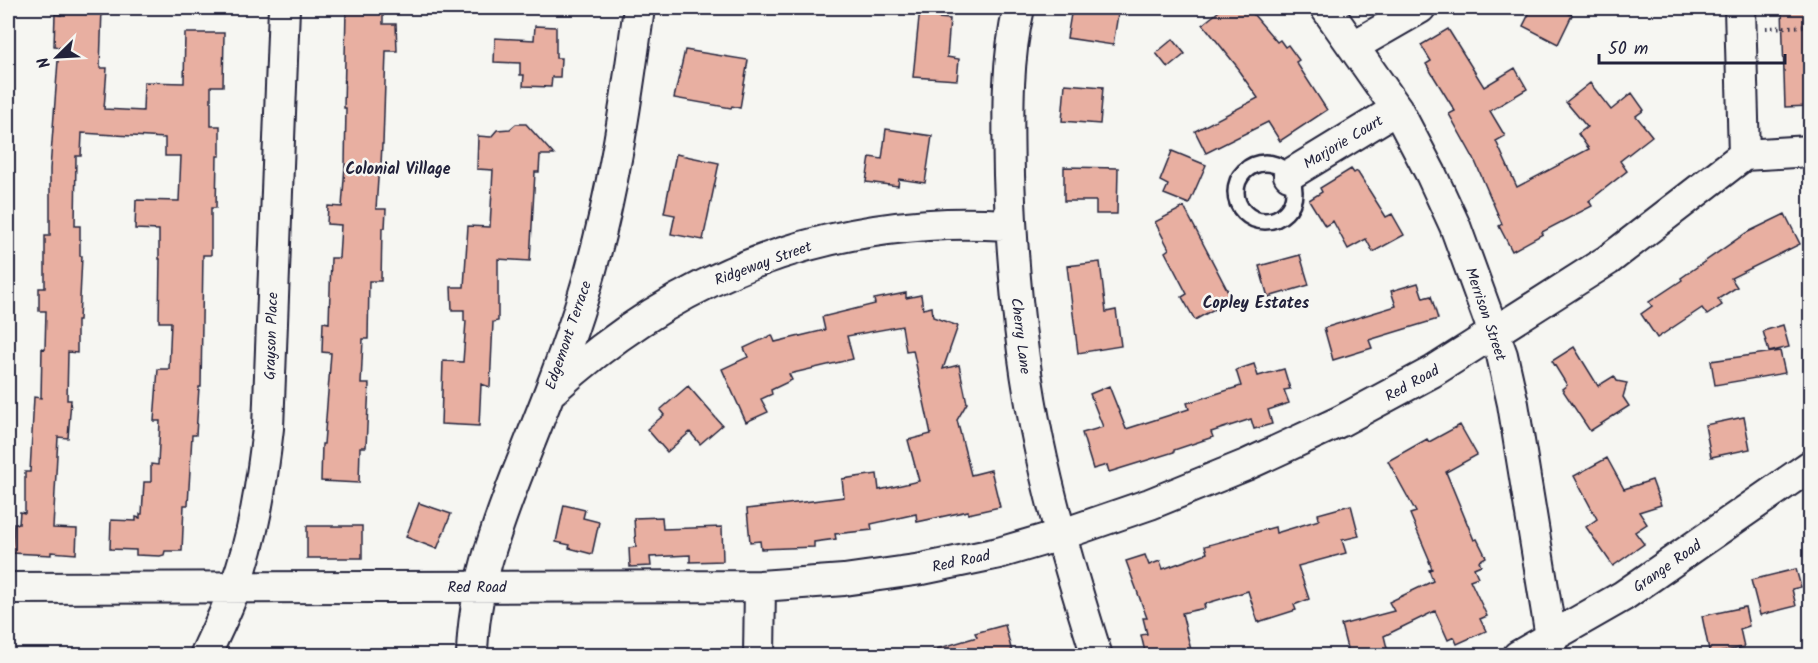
<svg xmlns="http://www.w3.org/2000/svg" width="1818" height="663" font-family="Kalam,sans-serif">
  <style>
    .building { fill: #e8afa1; stroke: #22223b; stroke-width: 1.5 }
    .lines { fill: none; stroke-linecap: round; stroke-linejoin: round }
    .service-casing { stroke: #22223b; stroke-width: 20 }
    .minor-casing { stroke: #22223b; stroke-width: 34 }
    .path { stroke: #22223b; stroke-width: 4; stroke-dasharray: 1.5 4.5; stroke-linecap: butt }
    .service { stroke: #f6f6f2; stroke-width: 15 }
    .minor { stroke: #f6f6f2; stroke-width: 30 }
    .labels { text-anchor: middle; stroke-width: 5; stroke-linejoin: round; paint-order: stroke }
    .street-label { font-size: 15px; fill: #22223b; stroke: #f6f6f2 }
    .neighbourhood-label { font-size: 16px; font-weight: bold; fill: #22223b; stroke: #f6f6f2 }
  </style>
  <rect width="100%" height="100%" fill="#f6f6f2"/>
  <filter id="ink" filterUnits="userSpaceOnUse"><feTurbulence type="fractalNoise" baseFrequency=".0167" numOctaves="2"/><feDisplacementMap in="SourceGraphic" scale="12" xChannelSelector="R" yChannelSelector="G"/><feConvolveMatrix kernelMatrix="1 2 1 2 8 2 1 2 1" color-interpolation-filters="sRGB"/></filter>
  <g filter="url(#ink)">
    <path class="building" d="M61 8H102L100 68H107L104 109 143 111 144 82 184 83 185 33H224L223 86H211V126H220V156H217L216 208H211V255H203L201 387H199L196 435H192L188 505H184L182 551H165L164 555 160 556 136 555V550L110 549 111 520 136 521V517L140 518V514H142L144 482H151V464L158 465 160 421H154L158 369H169L171 322H159L160 259H159V230L135 229 136 200 179 201 181 156H165V138L82 133 81 156H76L75 226H80V256H82L79 320H77V353L68 352 67 400H71L68 438 58 437 53 528 77 529 76 554 51 552V555L12 553 14 523 19 524 20 512 25 513V472H30L34 397 41 398 42 348 45 349 46 311H39V288H45V236H50V169L59 47 54 46 55 14 61 15Z
      M920 8H939L938 18 950 19 947 57 959 59 957 80 913 77Z
      M1072 8H1119L1113 45 1067 38Z
      M1223 8H1248L1277 42 1280 40 1285 47 1288 45 1299 60 1296 62 1327 110 1280 141 1268 122 1206 153 1195 131 1258 98 1238 70 1239 69 1203 24Z
      M1532 8H1558L1572 15 1558 44 1523 26Z
      M1782 8H1810V106L1785 107Z
      M346 9H383V24H396L397 51H386L383 144H382L381 164H379L376 209H386L385 228H382L381 281H369L368 339H363L361 384H369L366 447H360L359 483 321 481 322 444H324L331 353 322 352 323 322 329 323 331 258H339L341 225 327 224 328 206 342 207 345 165 346 108H344Z
      M535 26 556 27V58H561L560 77H552L551 87 523 86 524 75H520V63L494 62 495 38 534 40Z
      M1448 29 1484 87 1515 68 1527 89 1490 111 1505 136 1496 141 1517 187 1589 149 1578 134 1587 127 1566 102 1590 83 1611 110 1632 93 1644 110 1636 116 1652 136 1620 161 1627 171 1589 201 1592 206 1542 232 1543 234 1512 251 1499 226 1502 224 1474 159 1449 114 1455 111 1426 64 1431 61 1421 45Z
      M1173 39 1185 54 1168 68 1156 53Z
      M685 50 748 60 740 108 732 106 731 108 674 98Z
      M1065 84 1103 87 1100 124 1062 121Z
      M516 124H526L554 155H540L539 172H535L530 261 498 259V321L493 322 490 387 481 384 479 426 441 424 443 361 463 362 466 321H464V310H452L451 287H464L468 226 490 227 493 170 477 169 478 136 491 137 497 130 510 129Z
      M886 129 932 136 925 183 899 179 898 186 866 182 870 157 882 159Z
      M1172 151 1206 165 1189 204 1164 194 1168 185 1160 181Z
      M676 154 719 163 703 240 671 234 675 215 664 213Z
      M1064 167 1118 168 1117 214H1096V201H1064Z
      M1351 169 1354 173 1357 171 1386 217 1392 214 1404 235 1373 252 1366 239 1348 249 1333 221 1325 226 1309 200 1322 192 1320 188Z
      M1184 207 1232 299 1195 320 1182 297 1187 294 1165 252 1169 249 1155 222Z
      M1785 214 1800 244 1731 278 1737 287 1718 299 1722 305 1707 315 1702 308 1657 338 1641 314 1652 306 1649 302 1682 280 1681 278 1746 233Z
      M1300 255 1309 285 1268 297 1259 266Z
      M1100 262 1106 312 1116 310 1121 346 1078 353 1067 266Z
      M1418 283 1423 298 1431 296 1438 319 1369 340 1372 348 1333 360 1324 328 1396 306 1391 291Z
      M906 293V298L921 295 923 309 932 307 933 317 958 326 943 369 959 365 967 403 957 420 971 475 991 470 1000 507 968 514V511L917 522 916 514 871 524 872 530 835 534 836 539 814 542V547L761 549 760 541 750 542 747 509 844 497 842 479 877 474 879 490 919 481 908 440 931 434 913 350 906 351 902 326 847 336 853 359 789 374 792 380 771 390 772 394 761 399 768 412 746 422 722 369 748 357 744 348 772 335 775 342 825 330 822 317 875 304 874 299Z
      M1783 325 1789 347 1769 352 1763 331Z
      M1574 347 1598 386 1614 376 1617 381 1627 383 1623 397 1629 406 1590 431 1562 389 1567 385 1552 361Z
      M1780 351 1785 373 1715 385 1711 361Z
      M1254 364 1258 376 1284 369 1290 389 1284 390 1289 403 1268 410 1272 424 1254 429 1251 419 1211 432 1213 437 1174 450V452L1109 472 1107 465 1093 469 1082 433 1103 427 1090 394 1109 386 1126 429 1189 409 1187 403 1241 386 1236 370Z
      M688 386 722 425 700 444 690 432 667 452 647 429 664 415 660 410Z
      M1744 417 1750 449 1711 457 1705 425Z
      M1460 425 1477 455 1446 472 1474 540 1477 539 1486 557 1479 561 1481 565 1474 568 1478 577 1470 580 1487 616 1480 619 1486 631 1457 644 1454 637 1448 640 1435 611 1384 636 1389 656H1349L1341 625 1394 611 1389 602 1433 581 1429 570 1432 569 1429 561H1430L1410 514 1416 512 1388 461 1427 439 1429 442Z
      M1607 458 1624 489 1652 480 1661 505 1639 512 1647 524 1635 532 1644 544 1613 566 1586 527 1597 519 1574 476Z
      M419 503 451 514 437 549 406 537Z
      M564 505 585 510 583 518 599 522 592 554 569 548 570 545 556 542Z
      M1351 505 1359 536 1342 540 1346 553 1298 566 1309 599 1294 605 1296 610 1258 622 1248 591 1204 604 1205 608 1182 613 1191 650 1168 656H1146L1141 635 1147 634 1143 618H1147L1126 561 1145 555 1149 565 1160 561 1163 569 1207 553 1205 546 1275 527 1276 533 1319 520 1318 514Z
      M662 517 663 529 722 527 723 561 690 562V555L650 557 651 566 630 567 629 548 636 547 634 518Z
      M307 526H362V558H307Z
      M1796 569 1801 587 1792 589 1796 606 1760 615 1751 580Z
      M1745 607 1749 626 1740 629 1744 647 1710 655 1702 616Z
      M1005 625 1013 656H934L933 650 977 637 975 633Z"/>
    <g class="lines">
      <defs>
        <path id="service" d="M1236 192a29 29 0 1 1 58 0a29 29 0 1 1-58 0Z"/>
        <path id="minor" d="M1019 8C1006 62 1008 119 1009 175 1012 266 1020 356 1039 445 1054 517 1075 586 1097 656
          M1326 8 1397 109 1431 174 1455 226 1502 355 1513 404 1551 637V656
          M1740 8 1744 155
          M1354 46 1420 8
          M1289 175 1397 109
          M553 390C665 287 794 230 947 224 968 223 990 224 1011 225
          M8 588 760 586 844 580 922 569 999 553 1060 535 1150 504 1246 465 1341 421 1432 372 1608 260 1744 155 1810 151
          M205 656C215 633 227 611 235 587 254 536 262 482 268 428L284 8
          M472 656C473 591 495 531 518 472 541 414 565 356 583 297 612 203 626 105 639 8
          M759 656 760 586
          M1518 656 1623 596 1810 466"/>
      </defs>
      <use href="#service" class="service-casing"/>
      <use href="#minor" class="minor-casing"/>
      <path class="path" d="M1766 28 1810 26"/>
      <use href="#service" class="service"/>
      <use href="#minor" class="minor"/>
    </g>
  </g>
  <g class="labels">
    <g class="street-label">
      <text transform="translate(1343 142) rotate(-31)" y="5">Marjorie Court</text>
      <text transform="translate(763 263) rotate(-20)" y="5">Ridgeway Street</text>
      <text transform="translate(1486 314) rotate(71)" y="5">Merrison Street</text>
      <text transform="translate(568 335) rotate(-71)" y="5">Edgemont Terrace</text>
      <text transform="translate(271 336) rotate(-88)" y="5">Grayson Place</text>
      <text transform="translate(1021 336) rotate(83)" y="5">Cherry Lane</text>
      <text transform="translate(1412 383) rotate(-29)" y="5">Red Road</text>
      <text transform="translate(961 561) rotate(-12)" y="5">Red Road</text>
      <text transform="translate(1667 566) rotate(-35)" y="5">Grange Road</text>
      <text x="477" y="592">Red Road</text>
    </g>
    <g class="neighbourhood-label">
      <text x="398" y="174">Colonial Village</text>
      <text x="1256" y="308">Copley Estates</text>
    </g>
  </g>
  <rect width="1818" height="663" fill="none" stroke="#f6f6f2" stroke-width="30"/>
  <rect x="15" y="15" width="1788" height="633" fill="none" stroke="#22223b" stroke-width="2" filter="url(#ink)"/>
  <g transform="translate(57 57) rotate(246)" stroke="#f6f6f2" stroke-width="4.5" paint-order="stroke">
  <path d="M0-4.5L10 22L0 15L-10 22Z" fill="#22223b"/>
  <text y="-9" font-size="16" font-weight="bold" text-anchor="middle" fill="#22223b">N</text>
  </g>
  <path d="M1599 54v9h186v-9" fill="none" stroke="#22223b" stroke-width="3"/>
  <text x="1608" y="54" font-size="18" fill="#22223b" stroke="#f6f6f2" stroke-width="4.5" paint-order="stroke">50 m</text>
</svg>
